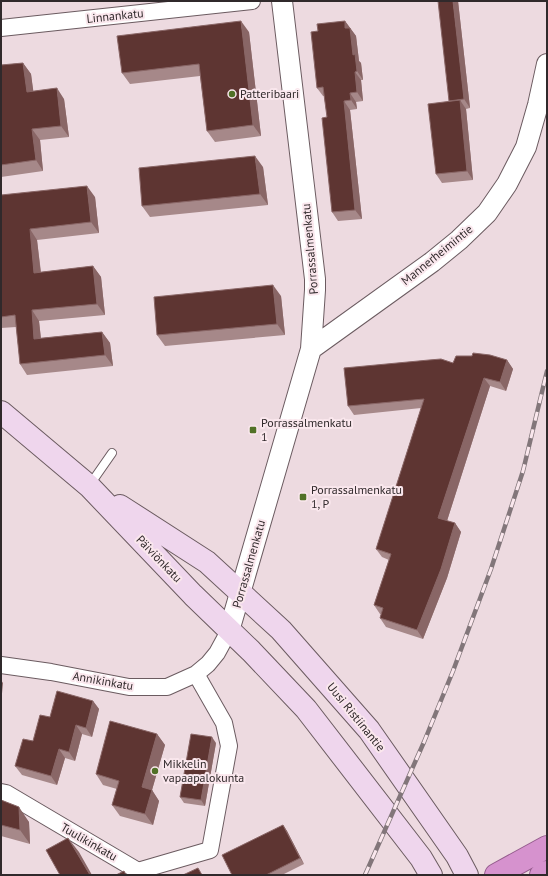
<svg xmlns="http://www.w3.org/2000/svg" width="548" height="876" font-family="'PT Sans',sans-serif">
  <style>
    .lines { fill: none; stroke-linecap: round; stroke-linejoin: round }
    .service-casing { stroke: #6b5b60; stroke-width: 10 }
    .minor-casing { stroke: #6b5b60; stroke-width: 18 }
    .tertiary-casing { stroke: #6b5b60; stroke-width: 22 }
    .secondary-casing { stroke: #6b5b60; stroke-width: 24 }
    .trunk-casing { stroke: #955c8d; stroke-width: 24 }
    .service { stroke: #fff; stroke-width: 8 }
    .minor { stroke: #fff; stroke-width: 16 }
    .tertiary { stroke: #fff; stroke-width: 20 }
    .secondary { stroke: #efd6ed; stroke-width: 22 }
    .trunk { stroke: #d692ce; stroke-width: 22 }
    .rail-casing { stroke: #82767a; stroke-width: 4.5 }
    .rail { stroke: #fae7ed; stroke-width: 3; stroke-dasharray: 9; stroke-linecap: butt }
    .wall { fill: #a68889 }
    .shaded-wall { fill: #896666 }
    .building { fill: #5e3532; stroke: #896666 }
    .poi-dot { fill: #517127; stroke: #fae7ed; stroke-width: 1.5 }
    .labels { text-anchor: middle; stroke-width: 4; stroke-linejoin: round; paint-order: stroke }
    .street-label { font-size: 12px; fill: #30292b; stroke: #fae7ed }
    .poi-label { font-size: 12px; fill: #30292b; stroke: #fae7ed; text-anchor: start }
  </style>
  <rect width="100%" height="100%" fill="#eddae0"/>
  <g class="lines">
    <defs>
      <path id="service" d="M89 486 112 453"/>
      <path id="minor" d="M1 28 252 1
        M1 665 51 672 129 687H167L196 674 208 664 217 653 229 631
        M1 792 6 793 138 871 210 850 229 746 224 723 196 674"/>
      <path id="tertiary" d="M311 349 432 262 459 240 487 213 507 184 526 147 538 105 547 64
        M229 631 311 349 315 290V279L282 1"/>
      <path id="secondary" d="M1 412 89 486 193 595 251 651 306 709 421 858 431 875
        M120 506 207 562 281 630 369 730 457 856 467 875"/>
      <path id="trunk" d="M496 875 547 847
        M541 875 547 872"/>
    </defs>
    <use href="#service" class="service-casing"/>
    <use href="#minor" class="minor-casing"/>
    <use href="#tertiary" class="tertiary-casing"/>
    <use href="#secondary" class="secondary-casing"/>
    <use href="#trunk" class="trunk-casing"/>
    <use href="#service" class="service"/>
    <use href="#minor" class="minor"/>
    <use href="#tertiary" class="tertiary"/>
    <use href="#secondary" class="secondary"/>
    <use href="#trunk" class="trunk"/>
    <defs>
      <path id="rail" d="M365 875 424 742 453 671 491 569 523 471 547 371"/>
    </defs>
    <use href="#rail" class="rail-casing"/>
    <use href="#rail" class="rail"/>
  </g>
  <path class="wall" d="M458 1 470 108 466 109 473 180 442 183 436 174 450 101Z
    M345 21 356 36 359 61 361 63 363 80H361L363 101 356 102 357 109 350 110 362 219 338 221 332 212 327 117 324 96H323L317 88 318 31Z
    M249 32 261 136 215 142 207 131 200 76 130 84 122 73Z
    M23 63 31 74 33 91 64 99 69 137 40 140 43 171 1 177V65Z
    M263 167 268 205 150 217 142 206Z
    M1 195 95 197 99 233 37 240 41 272 93 266 101 277 105 315 39 321 41 338 102 332 110 343 113 366 27 375 20 364 16 327 1 328Z
    M281 296 285 335 165 346 157 335Z
    M507 360 513 369 506 391 490 386 447 521 455 523 461 532 447 578 423 639 386 627 380 618 381 614H380L374 605 389 560 382 557 376 549 421 408 354 415 348 406 453 363Z
    M93 701 99 709 92 737 82 734 75 761 65 758 57 785 22 775 15 766 50 717Z
    M157 734 165 745 152 790 159 801 153 825 120 816 112 805 117 789 103 785 96 774Z
    M216 743 205 806 184 803 180 797Z
    M1 800 29 822 30 844 1 836Z
    M283 825 287 831 304 864 282 875H232Z"/>
  <path class="shaded-wall" d="M453 1H458L470 108 464 99Z
    M241 21 249 32 261 136 253 125Z
    M345 21 356 36 359 61 361 63 363 80 357 71 345 28Z
    M23 63 31 74 35 103 27 92Z
    M355 72 361 80 363 101 357 92Z
    M57 88 64 99 69 137 61 126Z
    M350 93 356 102 357 109 351 100Z
    M460 100 466 109 473 180 467 171Z
    M344 101 350 110 362 219 355 210Z
    M32 129 40 140 43 171 36 160Z
    M255 156 263 167 268 205 260 194Z
    M87 186 95 197 99 233 91 222Z
    M30 229 37 240 42 284 34 273Z
    M93 266 101 277 105 315 97 304Z
    M273 285 281 296 285 335 277 324Z
    M32 310 39 321 42 350 34 339Z
    M102 332 110 343 113 366 105 355Z
    M507 360 513 369 506 391 500 382Z
    M484 378 490 386 445 527 438 518Z
    M455 523 461 532 447 578 423 639 417 630Z
    M1 680 3 683 1 704Z
    M93 701 99 709 92 737 86 728Z
    M76 725 82 734 75 761 69 752Z
    M157 734 165 745 152 790 159 801 153 825 145 814 142 787Z
    M212 737 216 743 205 806 201 800Z
    M59 749 65 758 57 785 51 776Z
    M19 807 29 822 30 844 20 830Z
    M283 825 287 831 304 864 300 858Z
    M68 838 79 852 92 875H90Z"/>
  <path class="building" d="M438 1H453L464 99 449 101Z
    M241 21 253 125 207 131 199 64 122 73 117 36Z
    M345 21V28H350L353 55 355 54 357 71 355 72 357 92 350 93 351 100 344 101 355 210 332 212 322 118 327 117 323 87 317 88 311 32 318 31 317 24Z
    M23 63 27 92 57 88 61 126 32 129 36 160 1 165V65Z
    M460 100 467 171 436 174 428 104Z
    M255 156 260 194 142 206 139 168Z
    M87 186 91 222 30 229 34 273 93 266 97 304 32 310 34 339 102 332 105 355 20 364 15 315 1 317V195Z
    M273 285 277 324 157 335 154 297Z
    M473 353 490 355 507 360 500 382 484 378 438 518 455 523 441 569 417 630 380 618 383 608 374 605 391 554 376 549 424 399 348 406 344 368 429 360 441 359 453 363 456 356H472Z
    M57 691 93 701 86 728 76 725 69 752 59 749 51 776 15 766 23 739 33 741 40 715 50 717Z
    M110 721 157 734 142 787 152 790 145 814 112 805 119 781 96 774Z
    M191 734 212 737 201 800 180 797Z
    M1 800 19 807 20 830 1 825Z
    M283 825 300 858 266 875H232L222 855Z
    M68 838 90 875H60L46 850Z
    M198 868 202 875H183Z
    M124 871 126 875H116Z"/>
  <g class="poi-dot">
    <circle cx="232" cy="94" r="4"/>
    <rect x="249" y="426" width="8" height="8" rx="2"/>
    <rect x="299" y="493" width="8" height="8" rx="2"/>
    <circle cx="155" cy="771" r="4"/>
  </g>
  <g class="labels">
    <g class="street-label">
      <text transform="translate(115 16) rotate(-6)" y="4">Linnankatu</text>
      <text transform="translate(310 249) rotate(-95)" y="4">Porrassalmenkatu</text>
      <text transform="translate(437 255) rotate(-39)" y="4">Mannerheimintie</text>
      <text transform="translate(159 559) rotate(46)" y="4">Päiviönkatu</text>
      <text transform="translate(249 564) rotate(-74)" y="4">Porrassalmenkatu</text>
      <text transform="translate(103 681) rotate(10)" y="4">Annikinkatu</text>
      <text transform="translate(356 717) rotate(51)" y="4">Uusi Ristiinantie</text>
      <text transform="translate(89 842) rotate(30)" y="4">Tuulikinkatu</text>
    </g>
    <g class="poi-label">
      <text x="240" y="98">Patteribaari</text>
      <text x="261" y="427">Porrassalmenkatu<tspan x="261" dy="14">1</tspan></text>
      <text x="311" y="494">Porrassalmenkatu<tspan x="311" dy="14">1, P</tspan></text>
      <text x="163" y="768">Mikkelin<tspan x="163" dy="14">vapaapalokunta</tspan></text>
    </g>
  </g>
  <rect width="548" height="876" fill="none" stroke="#30292b" stroke-width="4"/>
</svg>
